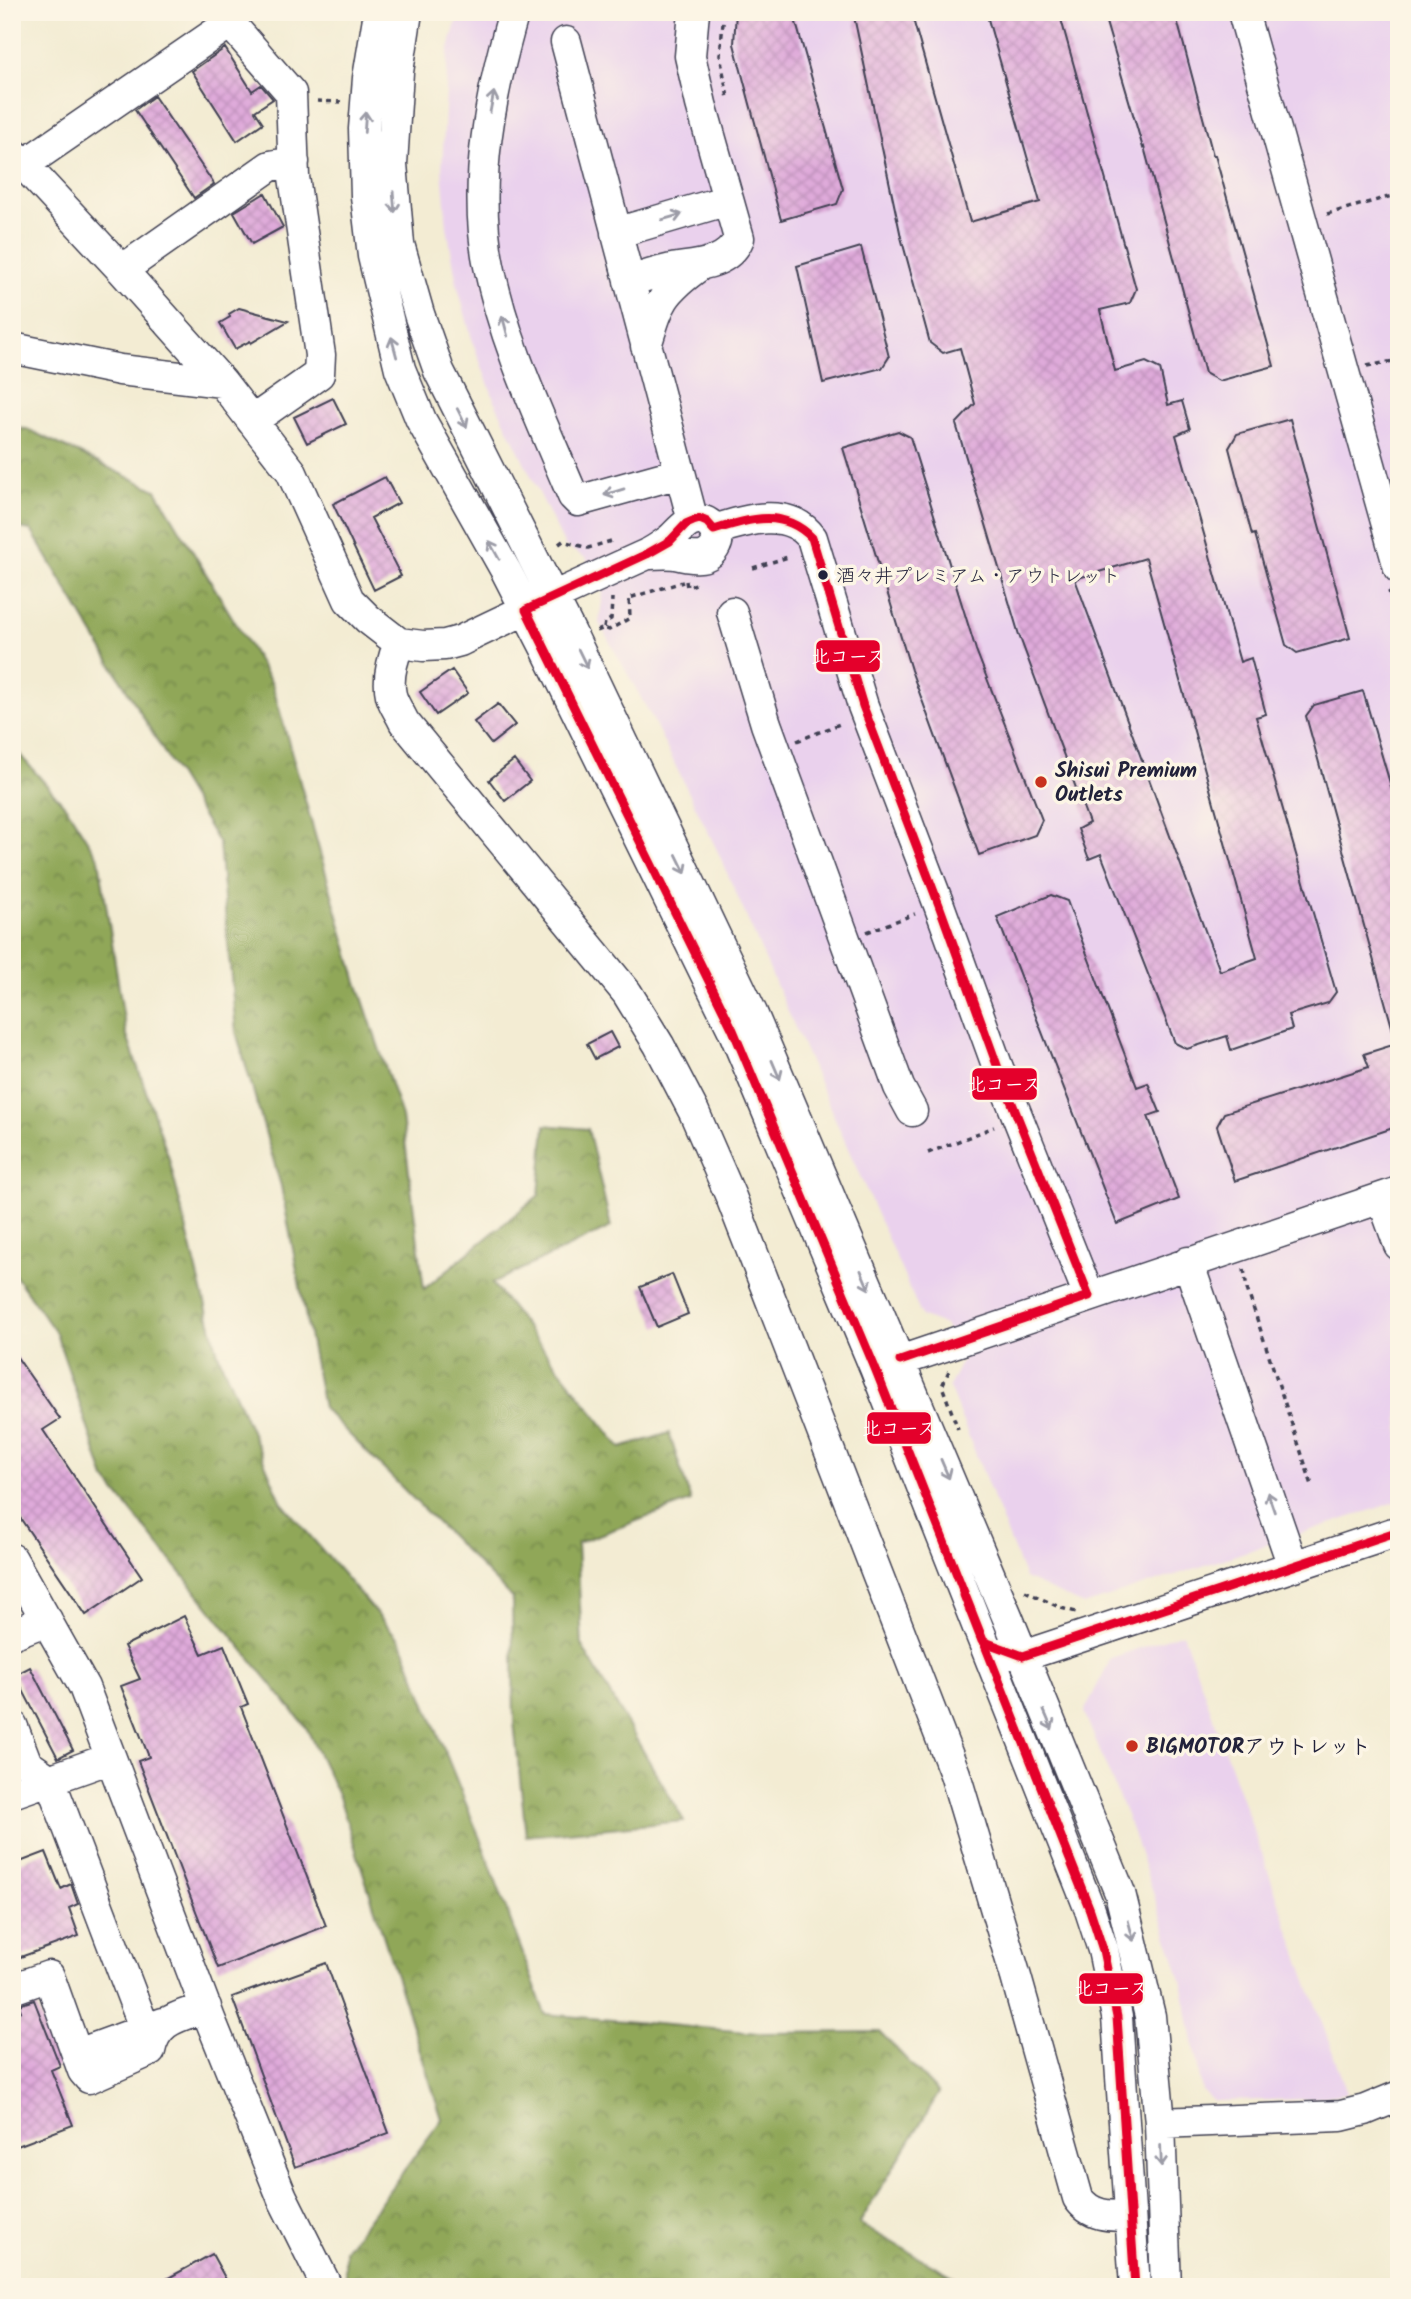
<svg xmlns="http://www.w3.org/2000/svg" width="1411" height="2299" font-family="Kalam,'Klee One',sans-serif">
  <style>
    .built { fill: #ead1ed }
    .forest { fill: url(#forest-crowns); stroke: #59644a; stroke-width: 2 }
    .building { fill: url(#building-cross-hatch); fill-rule: evenodd }
    .lines { fill: none; stroke-linecap: round; stroke-linejoin: round }
    .minor-casing { stroke: #414052; stroke-width: 33 }
    .path { stroke: #414052; stroke-width: 3.5; stroke-dasharray: 5 5; stroke-linecap: butt }
    .minor { stroke: #fff; stroke-width: 30 }
    .bus-1-casing { stroke: #fcf5e5; stroke-width: 14 }
    .bus-1 { stroke: #e4002b; stroke-width: 9 }
    .oneway { stroke: #9c9ca7 }
    .bus-dot { fill: #22223b; stroke: #fcf5e5; stroke-width: 2.5 }
    .poi-dot { fill: #c8321e; stroke: #fcf5e5; stroke-width: 2.5 }
    .labels { text-anchor: middle; stroke-width: 7; stroke-linejoin: round; paint-order: stroke }
    .bus-label { font-size: 19px; fill: #22223b; stroke: #fcf5e5; text-anchor: start }
    .poi-label { font-size: 21px; font-weight: bold; fill: #22223b; stroke: #fcf5e5; text-anchor: start }
    .line-badge { stroke: #fcf5e5; stroke-width: 2.5 }
    .badge-label { font-size: 19px; text-anchor: middle; font-weight: bold; fill: #fff }
  </style>
  <defs>
    <pattern id="forest-crowns" width="20" height="18" patternUnits="userSpaceOnUse" patternTransform="scale(1.75)"><rect width="20" height="18" fill="#90a759"/><path d="M2 6a3 3 0 1 1 6 0M12 15a3 3 0 1 1 6 0" fill="none" stroke="#75884b"/></pattern>
    <pattern id="building-cross-hatch" width="8" height="8" patternUnits="userSpaceOnUse" patternTransform="scale(1.75)"><rect width="8" height="8" fill="#dfaada"/><path d="M0 0l8 8M0 8l8-8" fill="none" stroke="#bf92bc"/></pattern>
  </defs>
  <rect width="100%" height="100%" fill="#fcf5e5"/>
  <filter id="ink" filterUnits="userSpaceOnUse"><feTurbulence type="fractalNoise" baseFrequency=".0143" numOctaves="2"/><feDisplacementMap in="SourceGraphic" scale="14" xChannelSelector="R" yChannelSelector="G"/><feConvolveMatrix kernelMatrix="1 2 1 2 8 2 1 2 1" color-interpolation-filters="sRGB"/></filter>
  <filter id="wash" filterUnits="userSpaceOnUse"><feTurbulence type="fractalNoise" baseFrequency=".00686" numOctaves="4" result="noise"/><feDisplacementMap in="SourceGraphic" scale="28" xChannelSelector="R" yChannelSelector="G"/><feGaussianBlur stdDeviation="1.57" result="paint"/><feColorMatrix in="noise" values="0 0 0 0 0 0 0 0 0 0 0 0 0 0 0 0 0 1.4 0 .05"/><feComposite in="paint" operator="in"/></filter>
  <g filter="url(#wash)">
    <rect width="100%" height="100%" fill="#f3ecd3"/>
    <path class="built" d="M459 12H1399V1501L1084 1605 1025 1578 949 1387 963 1359 945 1325 922 1317 717 850 650 714 599 623 603 593 595 577 586 558 565 546 496 404 473 343 457 284 447 227 442 169 448 52Z
      M1183 1633 1263 1857 1347 2093 1309 2099 1213 2101 1202 2091 1183 1987 1161 1916 1132 1830 1084 1712 1111 1658Z"/>
    <path class="forest" d="M12 428 27 429 156 490 272 684 356 979 402 1117 424 1289 539 1195 545 1125 588 1129 611 1227 492 1283 621 1448 669 1433 691 1501 577 1543 582 1646 684 1821 526 1836 514 1722 512 1598 323 1408 281 1186 236 1032 219 844 31 530 12 527Z
      M12 746 67 808 99 859 126 1033 168 1155 218 1354 282 1503 401 1642 485 1851 545 2014 758 2033 880 2032 939 2093 859 2224 962 2281 968 2287H345V2250L442 2119 339 1797 306 1727 105 1479 56 1333 12 1271Z"/>
    <g id="blocks">
      <path class="building" d="M736 12H793L843 189 837 204 781 220 734 44Z
        M853 12H911L970 222 1040 202 986 12H1059L1136 289 1130 303 1100 310 1115 371 1146 362 1160 369 1168 405 1182 401 1190 429 1176 435 1240 662 1251 658 1266 714 1256 717 1336 992 1328 1003 1288 1015 1292 1029 1231 1050 1227 1036 1187 1049 1175 1043 1101 854 1089 859 1078 829 1089 823 1019 635 956 424 975 404 960 348 943 353 930 343 901 237ZM1146 558 1257 958 1220 971 1075 579Z
        M1103 12H1175L1213 155H1215L1274 366 1219 381 1205 373 1144 147 1143 148Z
        M225 48 252 91 261 85 273 99 255 111 263 123 237 141 192 71Z
        M154 96 214 184 194 198 135 110Z
        M265 193 283 227 252 244 234 212Z
        M861 247 889 357 882 368 823 383 797 266Z
        M239 308 288 321 251 343 250 341 235 349 220 323 230 317 229 314Z
        M333 398 346 424 307 443 294 417Z
        M1290 419 1350 638 1297 653 1286 645 1255 534 1252 535 1229 448 1237 434Z
        M898 431 910 437 976 650 1042 820 1035 835 979 855 911 670 843 448Z
        M385 477 399 503 371 518 401 576 374 590 333 504Z
        M452 670 468 693 436 715 420 692Z
        M1363 691 1399 814V1034H1394L1306 716 1314 705Z
        M498 704 515 725 491 744 474 722Z
        M514 760 530 781 505 801 489 780Z
        M1051 895 1067 901 1137 1087 1148 1083 1160 1112 1148 1116 1179 1199 1117 1224 997 917Z
        M610 1032 618 1047 595 1059 587 1044Z
        M1399 1043V1126L1235 1181 1217 1126 1224 1113 1369 1067 1364 1054Z
        M672 1274 688 1314 657 1327 640 1287Z
        M12 1350 60 1419 43 1430 142 1577 86 1615 12 1506Z
        M184 1616 202 1654 224 1645 248 1704 241 1707 326 1926 218 1968 138 1761 149 1757 121 1686 140 1679 124 1646Z
        M30 1667 73 1750 58 1758 15 1675Z
        M46 1852 61 1889 71 1884 78 1904 69 1908 79 1936 12 1960V1865Z
        M326 1963 389 2133 295 2167 232 1997Z
        M34 2000 60 2066 51 2070 73 2125 12 2148V2014L21 2011 19 2005Z
        M212 2254 230 2287H152Z"/>
    </g>
  </g>
  <g filter="url(#ink)">
    <use href="#blocks" fill-opacity="0" stroke="#414052" stroke-width="2"/>
    <g class="lines">
      <defs>
        <path id="minor" d="M379 12 368 78 364 129 366 196 373 256 400 369 421 420 506 571 545 647 733 1030 875 1368 1090 1910 1103 1950 1117 2017 1135 2287
          M407 12 398 72 392 164 399 244 419 314 439 371 571 633 752 1013 1007 1616 1120 1893 1150 2016 1160 2123 1166 2287
          M514 12C491 91 472 184 489 266 504 341 537 411 567 482L573 496 578 501 679 473
          M1243 12 1399 568
          M566 42 693 521
          M12 152 122 270 222 382 291 471 349 600 368 619 399 643 423 646 445 645 460 641C521 611 583 583 645 555 653 552 661 546 668 541 677 535 685 520 698 520 709 519 722 534 716 545 707 564 689 556 674 554 665 553 656 554 647 554
          M25 164 230 23 291 93 294 177 320 355 319 374 252 421
          M616 233 728 200
          M122 270 270 166 294 162
          M629 281C643 277 658 272 672 269 697 265 728 265 739 238L701 104 690 56 694 12
          M646 346C659 303 661 293 699 266
          M12 348 120 370 222 382
          M714 530C746 520 789 506 812 538L863 706 939 905 998 1068 1089 1296
          M732 612 766 724 899 1087 912 1111
          M399 643C393 658 387 678 391 695 393 704 400 713 404 722L627 993 659 1045 694 1112 731 1197 955 1774 1016 1977 1078 2198C1090 2216 1110 2217 1130 2215
          M1382 1198 1399 1245
          M1188 1262 1293 1566
          M900 1361 1399 1192
          M12 1559 84 1687 210 2019 282 2197 327 2287
          M12 1634 47 1620
          M1005 1651 1023 1656 1399 1531
          M12 1725 27 1764 50 1780 145 2030
          M12 1793 111 1758
          M12 1989 49 1976 83 2071 89 2078 150 2051C156 2019 179 2017 206 2007
          M78 2054 163 2023
          M1160 2123 1341 2116 1365 2110 1399 2096"/>
      </defs>
      <use href="#minor" class="minor-casing"/>
      <path class="path" d="M724 12 720 55 728 98
        M317 101 341 102
        M1327 214 1399 194
        M1367 366 1399 360
        M559 544 563 541 588 548 611 541
        M753 568 791 556
        M686 581 687 587 696 584
        M1389 591 1398 623
        M604 628 605 622 611 619 612 598
        M597 631 604 628 609 630 630 618 629 598 683 582
        M797 741 842 723
        M867 932 915 914
        M928 1153 994 1127
        M1244 1269 1247 1289 1313 1488
        M949 1371 942 1386 958 1429
        M1025 1591 1061 1608 1076 1612"/>
      <use href="#minor" class="minor"/>
      <defs>
        <path id="bus-1" d="M714 530C750 519 783 508 812 538L863 706 939 905 998 1068 1089 1296
          M526 610 733 1030 875 1368 1090 1910 1103 1950 1117 2017 1135 2287
          M526 610 647 554 670 541 686 524 693 521 700 519 707 522 714 530
          M900 1361 1089 1296
          M964 1595 982 1641 1023 1656 1399 1531"/>
      </defs>
      <use href="#bus-1" class="bus-1-casing"/>
      <use href="#bus-1" class="bus-1"/>
    </g>
    <defs><path id="oneway-shaft" d="M-6 0H5M1.5-3L5.5 0L1.5 3" fill="none" stroke-width="1.6" stroke-linecap="round" stroke-linejoin="round" transform="scale(1.75)"/></defs>
    <g class="oneway">
      <use href="#oneway-shaft" transform="translate(492 102) rotate(-79)"/>
      <use href="#oneway-shaft" transform="translate(365 122) rotate(-86)"/>
      <use href="#oneway-shaft" transform="translate(394 202) rotate(85)"/>
      <use href="#oneway-shaft" transform="translate(672 217) rotate(-16)"/>
      <use href="#oneway-shaft" transform="translate(505 326) rotate(-105)"/>
      <use href="#oneway-shaft" transform="translate(394 347) rotate(-105)"/>
      <use href="#oneway-shaft" transform="translate(462 418) rotate(63)"/>
      <use href="#oneway-shaft" transform="translate(614 492) rotate(163)"/>
      <use href="#oneway-shaft" transform="translate(494 550) rotate(-119)"/>
      <use href="#oneway-shaft" transform="translate(583 659) rotate(64)"/>
      <use href="#oneway-shaft" transform="translate(681 864) rotate(64)"/>
      <use href="#oneway-shaft" transform="translate(776 1070) rotate(67)"/>
      <use href="#oneway-shaft" transform="translate(865 1280) rotate(67)"/>
      <use href="#oneway-shaft" transform="translate(945 1469) rotate(67)"/>
      <use href="#oneway-shaft" transform="translate(1271 1502) rotate(-109)"/>
      <use href="#oneway-shaft" transform="translate(1048 1720) rotate(67)"/>
      <use href="#oneway-shaft" transform="translate(1131 1931) rotate(75)"/>
      <use href="#oneway-shaft" transform="translate(1161 2156) rotate(88)"/>
    </g>
  </g>
  <circle class="bus-dot" cx="823" cy="575" r="6"/>
  <g class="poi-dot">
    <circle cx="1041" cy="782" r="7"/>
    <circle cx="1132" cy="1746" r="7"/>
  </g>
  <g class="labels">
    <g class="bus-label">
      <text x="836" y="582">酒々井プレミアム・アウトレット</text>
    </g>
    <g class="poi-label">
      <text x="1055" y="777">Shisui Premium<tspan x="1055" dy="24">Outlets</tspan></text>
      <text x="1146" y="1753">BIGMOTORアウトレット</text>
    </g>
  </g>
  <g class="line-badge">
    <rect x="815" y="639" width="66" height="34" rx="7" fill="#e4002b"/>
    <rect x="971" y="1067" width="67" height="34" rx="7" fill="#e4002b"/>
    <rect x="866" y="1411" width="66" height="34" rx="7" fill="#e4002b"/>
    <rect x="1078" y="1972" width="66" height="33" rx="7" fill="#e4002b"/>
  </g>
  <g class="badge-label">
    <text x="848" y="663">北コース</text>
    <text x="1004" y="1091">北コース</text>
    <text x="899" y="1435">北コース</text>
    <text x="1111" y="1995">北コース</text>
  </g>
  <rect width="1411" height="2299" fill="none" stroke="#fcf5e5" stroke-width="42"/>
</svg>
